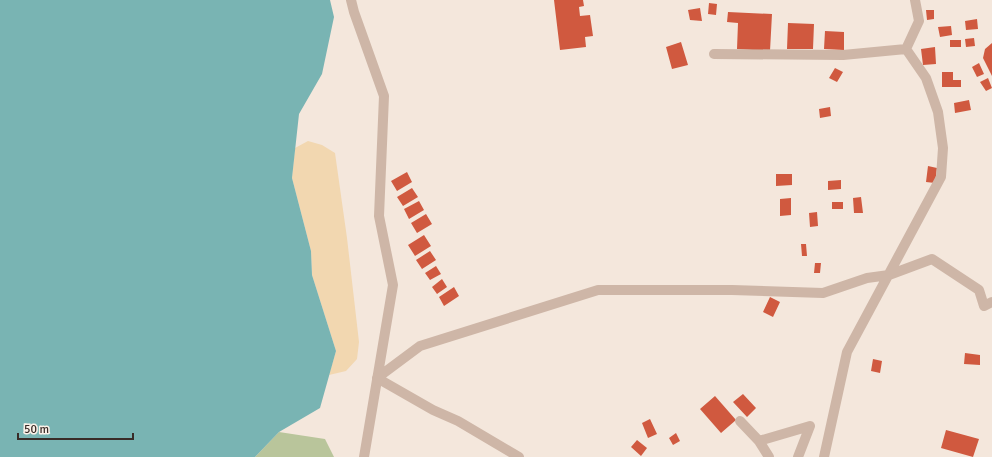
<svg xmlns="http://www.w3.org/2000/svg" width="992" height="457" font-family="Signika,sans-serif">
  <style>
    .green { fill: #b9c59b }
    .sand { fill: #f2d7b0 }
    .water { fill: #79b4b3 }
    .building { fill: #d0593f }
    .lines { fill: none; stroke-linecap: round; stroke-linejoin: round }
    .minor { stroke: #ceb6a7; stroke-width: 10 }
  </style>
  <rect width="100%" height="100%" fill="#f4e7dc"/>
  <path class="green" d="M279 432 325 439 334 457H255Z"/>
  <path class="sand" d="M308 141 322 145 335 153 347 238 359 342 357 359 346 371 329 375 336 351 312 275 311 251 292 178 295 148Z"/>
  <path class="water" d="M0 0H330L334 17 322 74 299 114 292 178 311 251 312 275 336 351 320 408 279 432 255 457H0Z"/>
  <path class="building" d="M554 0H583L584 6 579 7 580 16 590 15 593 36 585 37 586 47 560 50Z
    M709 3 717 4 716 15 708 14Z
    M700 8 702 21 690 20 688 10Z
    M926 10H934V19L927 20Z
    M728 12 772 14 770 51 737 49 738 23 727 22Z
    M977 19 978 29 966 30 965 21Z
    M788 23 814 24 813 49H787Z
    M951 26 952 35 940 37 938 27Z
    M825 31 844 32V50L824 49Z
    M974 38 975 46 966 47 965 39Z
    M950 40H961V47H950Z
    M681 42 688 65 672 69 666 47Z
    M992 43V76L983 58 985 49Z
    M935 47 936 64 923 65 921 49Z
    M979 63 984 74 977 77 972 67Z
    M835 68 843 72 837 82 829 78Z
    M942 72H953V80H961V87H942Z
    M988 78 992 88 986 91 980 82Z
    M969 100 971 110 955 113 954 103Z
    M830 107 831 116 820 118 819 109Z
    M928 166 937 168 935 183 926 182Z
    M407 172 412 182 397 191 391 181Z
    M776 174H792V185L776 186Z
    M841 180V189L828 190V181Z
    M412 188 418 197 403 206 397 197Z
    M861 197 863 213H854L853 198Z
    M791 198V215L780 216V199Z
    M419 201 424 210 409 219 404 209Z
    M832 202H843V209H832Z
    M817 212 818 226 810 227 809 213Z
    M426 214 432 224 417 233 411 223Z
    M424 235 431 246 415 256 408 245Z
    M801 244H806L807 256H802Z
    M430 251 436 260 422 269 416 260Z
    M815 263H821L820 273H814Z
    M436 266 441 274 430 280 425 273Z
    M442 279 447 287 437 294 432 287Z
    M454 287 459 296 444 306 439 297Z
    M770 297 780 302 773 317 763 312Z
    M965 353 980 355V365L964 364Z
    M873 359 882 361 880 373 871 371Z
    M743 394 756 408 747 417 733 402Z
    M715 396 736 420 721 433 700 409Z
    M650 419 657 434 648 438 642 423Z
    M946 430 979 439 973 457 941 448Z
    M676 433 680 441 673 445 669 438Z
    M637 440 647 448 641 456 631 447Z"/>
  <g class="lines">
    <path class="minor" d="M351 0 354 12 384 96 379 216 393 285 364 457
      M714 54 843 55 906 49
      M740 421 759 441 769 457
      M759 441 810 426 798 457
      M519 457 458 421 433 410 377 378 420 346 598 290H732L823 293 867 278 889 275 932 259 979 290 984 306 992 302
      M824 457 847 352 941 177 943 148 938 112 926 78 906 49 919 21 915 0"/>
  </g>
  <path d="M18 433v6h115v-6" fill="none" stroke="#392c28" stroke-width="2"/>
  <text x="24" y="433" font-size="12" fill="#392c28" stroke="#fbf2e9" stroke-width="3" paint-order="stroke">50 m</text>
</svg>
